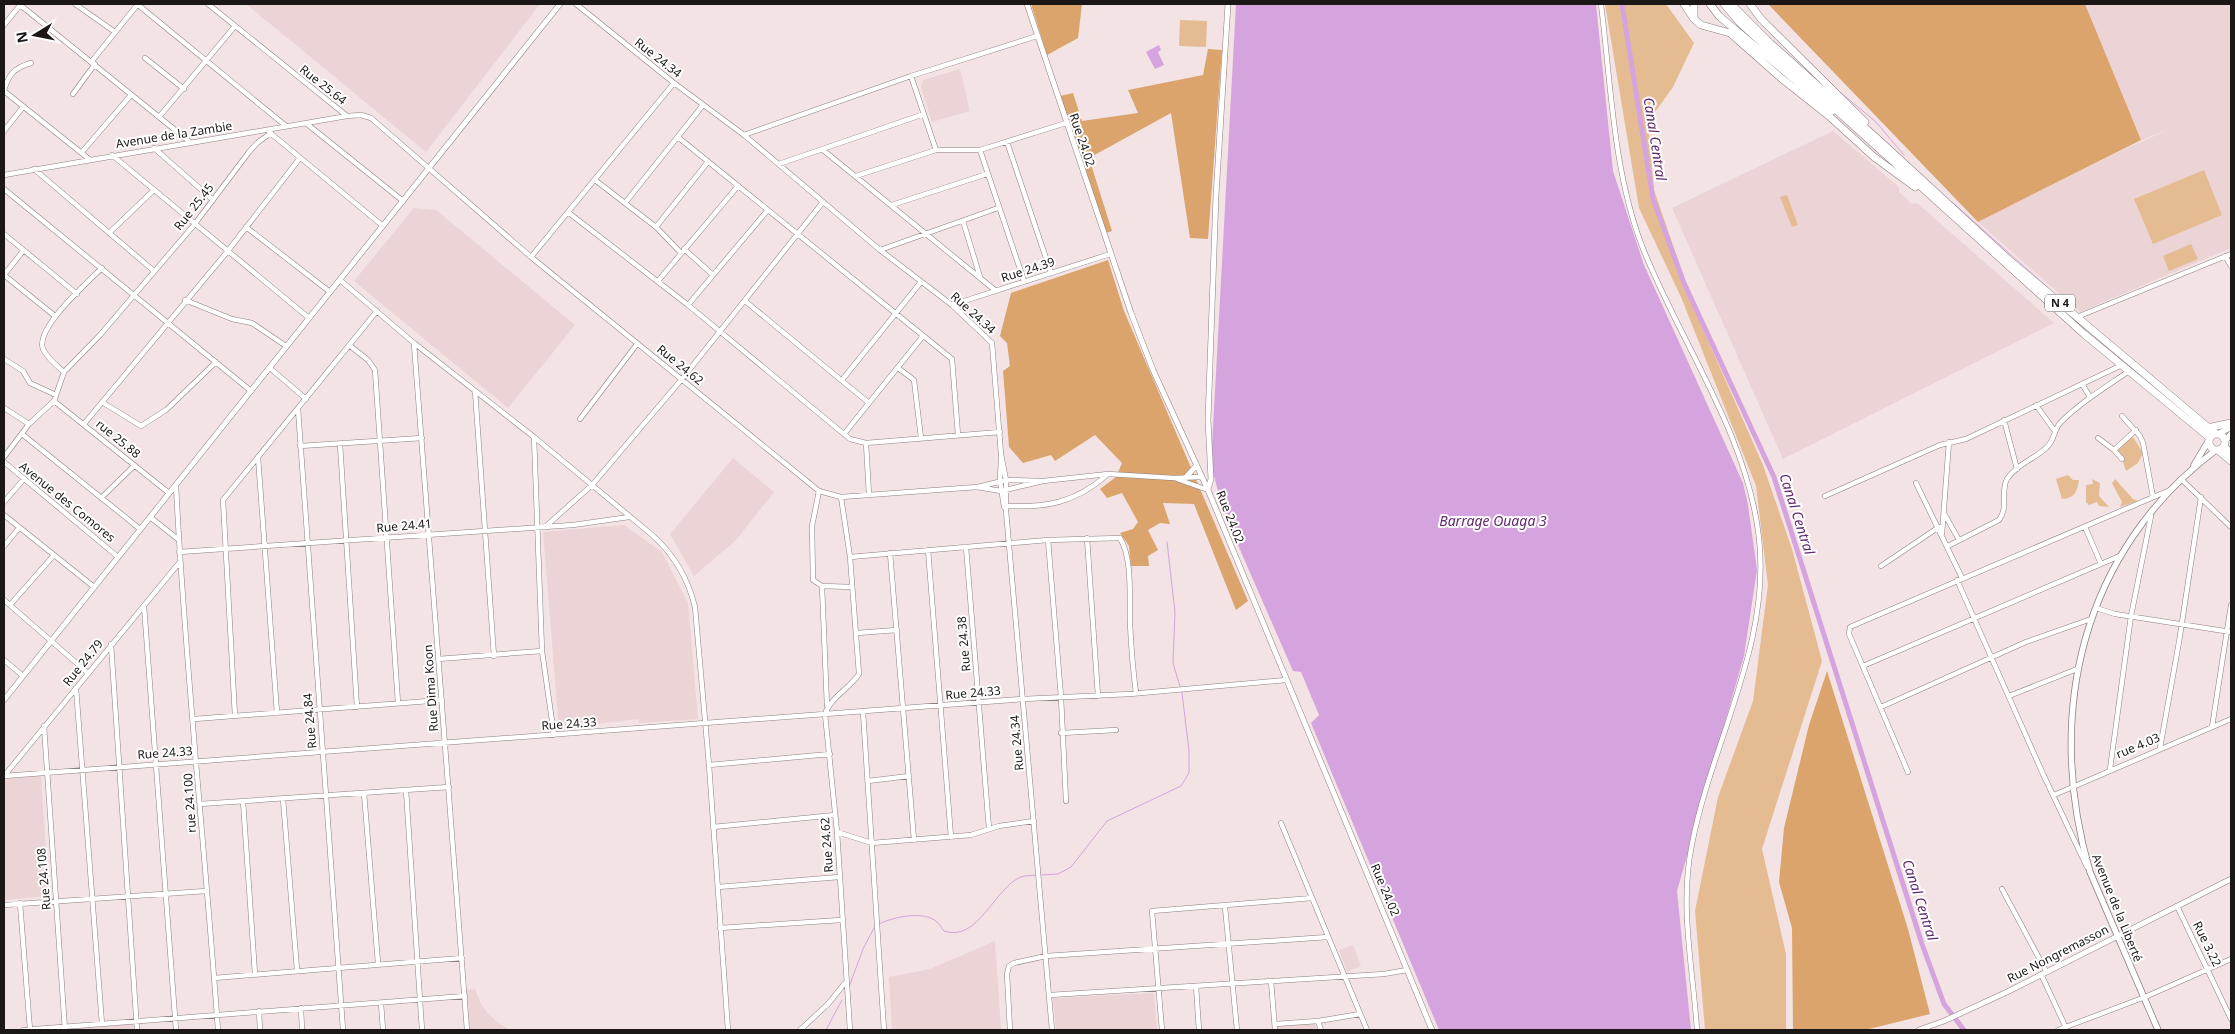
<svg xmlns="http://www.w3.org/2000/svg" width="2235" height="1034" font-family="'Noto Sans',sans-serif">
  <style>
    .built { fill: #ecd3d5 }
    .green { fill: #e5bc92 }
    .forest { fill: #daa46c }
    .water { fill: #d5a4de }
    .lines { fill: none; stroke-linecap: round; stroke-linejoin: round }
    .stream { stroke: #d5a4de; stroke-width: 1 }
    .canal { stroke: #d5a4de; stroke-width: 5 }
    .minor-casing { stroke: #8d7f80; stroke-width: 5.5 }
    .tertiary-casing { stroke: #8d7f80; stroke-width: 6 }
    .secondary-casing { stroke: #8d7f80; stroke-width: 7 }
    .trunk-casing { stroke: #8d7f80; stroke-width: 8 }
    .minor { stroke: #fff; stroke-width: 4.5 }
    .tertiary { stroke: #fff; stroke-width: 5 }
    .secondary { stroke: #fff; stroke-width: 5.5 }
    .trunk { stroke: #fff; stroke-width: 7 }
    .labels { text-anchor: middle; stroke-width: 4; stroke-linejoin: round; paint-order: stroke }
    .shield { fill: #fff; stroke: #605d5d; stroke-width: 1 }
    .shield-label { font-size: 11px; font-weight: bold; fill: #1c1717 }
    .street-label { font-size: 12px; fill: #1c1717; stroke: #fff }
    .water-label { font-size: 14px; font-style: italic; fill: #62286d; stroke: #fff }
  </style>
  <rect width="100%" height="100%" fill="#f3e3e4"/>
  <path class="built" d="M246 4H540L426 152Z
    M2085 4H2231V248L2080 312 1978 222 2114 154 2172 128 2141 140Z
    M960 69 970 111 932 122 921 87 923 80Z
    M1833 131 1899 187V192L1912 204 1917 203 2054 323 1783 459 1672 208Z
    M414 208 436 210 575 325 508 408 354 281Z
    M733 458 774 492 736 540 694 576 670 534Z
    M624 525 662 552 688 603 698 719 639 723V719L559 728 543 532Z
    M41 775 49 896 4 900V783L7 779Z
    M995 941 1001 1030H892L889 977 930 969Z
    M1353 945 1361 966 1347 972 1339 950Z
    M475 989 480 1002 486 1011 498 1023 510 1030H470L467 990Z
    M1154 993 1157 1030H1056L1053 998Z
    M1313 1020 1318 1030H1278V1023Z
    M133 1024 134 1030H69L68 1029Z"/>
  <path class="green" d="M1605 4H1666L1694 43 1673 87 1648 122 1654 190 1698 318 1763 465 1792 549 1822 661 1762 849 1786 954V1030H1705L1695 911 1718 797 1753 701 1768 585 1756 486 1681 297 1639 208Z
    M1180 20 1207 21 1206 47 1179 46Z
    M2204 170 2222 215 2153 244 2134 199Z
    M1787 195 1798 225 1792 227 1780 197Z
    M2191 244 2198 259 2169 271 2163 256Z
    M2133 437 2143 453 2138 463 2126 471 2122 459 2114 450Z
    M2068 475 2073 480H2079C2077 492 2075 498 2062 499L2056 479Z
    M2092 479 2100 483 2099 496 2109 507 2099 506 2097 502 2089 505 2086 502V485L2093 484Z
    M2115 479 2133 499 2138 501 2120 507 2122 502 2112 483Z"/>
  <path class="forest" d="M1031 4H1082L1078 38 1047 55Z
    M1768 4H2085L2141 140 1978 222Z
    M1208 49 1222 50 1208 239 1190 238 1171 113 1089 158 1112 231 1103 234 1060 96 1073 93 1082 121 1138 113 1128 90 1203 75Z
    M1108 260 1124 311 1248 601 1236 610 1194 504 1163 503 1170 524 1160 523 1148 530 1158 550 1148 556 1149 566H1131L1129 546 1120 533 1133 529 1138 522 1122 493 1107 498 1100 489 1116 477 1122 463 1095 435 1055 461 1051 455 1023 463 1009 447 1003 371 1010 366 1007 343 1000 336 1011 293Z
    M1827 671 1908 929 1930 1014 1865 1030H1793L1792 928 1779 882 1784 828 1809 725Z"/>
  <path class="water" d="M1236 4H1596L1613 171 1644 265 1743 483 1748 505 1757 570 1744 656 1677 891 1691 1030H1439L1311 723 1319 715 1301 672 1293 671 1224 513 1211 465Z
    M1159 45 1161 50 1158 52 1164 65 1155 69 1146 52Z"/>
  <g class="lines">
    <path class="stream" d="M1765 18 1841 93 1875 121 1904 155
      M1953 203 2055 294
      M1041 875 1058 874 1071 867 1107 821 1181 786 1189 773V751L1182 693 1173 663 1175 612 1167 542
      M879 924C893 917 924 910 937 922 940 924 941 928 944 931 978 943 995 887 1021 877 1026 875 1032 876 1037 875
      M849 987 863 949 874 928
      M826 1030 842 1000"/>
    <path class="canal" d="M1622 4 1653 199 1684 283 1774 477 1922 944 1944 1004 1964 1030"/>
    <defs>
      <path id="minor" d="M19 4 190 142
        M75 4 115 32
        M137 4 286 126
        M208 4 347 116
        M576 4 674 83 744 135 880 250 952 305 992 343 1001 454 1006 480V511L1052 1030
        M1601 4C1611 84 1613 170 1642 246 1680 343 1747 432 1759 538 1771 645 1712 741 1692 844 1679 906 1693 968 1697 1030
        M4 25 21 4
        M145 58 184 89
        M92 61 138 4
        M911 76 936 150
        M4 90C9 74 14 68 31 63
        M4 91 89 159
        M73 94 95 64
        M159 117 235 26
        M307 124 403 201
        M4 131 23 107
        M269 132 383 226
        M744 135 911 76 1037 36
        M679 138 952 359 958 435
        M1007 142 1051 273
        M154 148 213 200
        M823 150 996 291
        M980 150 1024 281
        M82 152 131 95
        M112 155 309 318
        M779 164 924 114
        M34 169 154 271
        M4 175 347 116 361 115 371 118 531 257 819 491 841 497 977 487 1001 491 1043 481
        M856 176 936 150H980L1066 123
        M595 180 656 227 681 253
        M4 189 251 391
        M625 203 703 105
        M892 205 987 174
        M569 213 688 305 850 439 866 443 1000 432
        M963 221 980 277
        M246 227 330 292
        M656 227 707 163
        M109 233 153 191
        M4 234 77 294
        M684 249 713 275
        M880 250 998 208
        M2225 256 2231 266
        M531 257 674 83
        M4 275 55 316
        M4 275 23 251
        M340 280 414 343 534 437 651 534C674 554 688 578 695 607L709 765 728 1030
        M658 281 738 186
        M185 300 232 319 252 323 286 346
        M745 301 869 403
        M688 305 767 211
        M952 305 1110 254
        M2077 317 2231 254
        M414 344 467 1030
        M349 345 368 360 375 370 398 703
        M4 359 23 371 30 383 56 395
        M270 368 306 399
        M898 368 914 380 921 438
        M64 372C57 366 47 358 43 349 35 328 88 282 102 268
        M842 380 921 282
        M2082 384 2090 397
        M475 391 494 656
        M54 401 169 493
        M102 402 141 426 166 410 216 362
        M2036 405 2054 430
        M4 408 29 424
        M298 409 343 1030
        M2122 416 2140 436 2143 443 2153 497
        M580 419 637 344
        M2004 420 2017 469
        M84 424 227 252 300 158
        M22 434 140 529
        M844 434 923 336
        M534 437 542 651 554 735
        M2098 438 2114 450 2122 459
        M866 443 869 495
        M340 444 357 707
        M300 446 422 438
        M2114 450 2136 430
        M1001 456 1000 481 1004 507
        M4 457 29 424 54 401 64 372 100 335 194 225 249 152 257 143 271 133
        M258 457 277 713
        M4 462 118 557
        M1177 479 1208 490
        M2181 479 2231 527
        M1916 483 1962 578
        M176 485C185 667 205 848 218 1030
        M978 487 1006 480 1043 481 1108 474 1174 478 1202 477
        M819 491 812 526 813 580 822 586 852 587
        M1825 496 1940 445 1966 439 2122 365
        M841 497 850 557 859 674C850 688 830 698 825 714L837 832 850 1030
        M101 498 134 466
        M4 502 23 480
        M1004 506C1046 508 1075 503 1107 475
        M4 515 94 587
        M1945 515 1959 540
        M150 517 179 540
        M545 527 592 485 682 379 823 202
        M2085 527 2101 564
        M1942 534 1949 442
        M1087 538 1098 696
        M1048 540 1061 697 1066 801
        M4 546 19 528
        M1948 546 1999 520C2009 507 2000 492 2007 479 2016 465 2034 459 2046 448 2055 441 2053 430 2061 422 2081 402 2106 387 2129 371
        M966 547 989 829
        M928 550 951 837
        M179 552 573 525 629 517
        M890 553 914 840
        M850 557 1048 540 1120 538C1133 559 1129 599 1130 623 1131 646 1133 670 1136 693
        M1881 566 1939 527
        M1957 580 2043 774 2087 867
        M822 586 827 706
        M4 600 88 673
        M10 605 54 555
        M144 606 176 1030
        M2096 608 2115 614 2231 632
        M857 633 897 630
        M111 644 137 1030
        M438 659 542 651
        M4 660 23 676
        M1863 666 2122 555
        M76 688 102 1024
        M2009 696 2077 669
        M1881 707 2026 642 2091 619
        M863 712 884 1030
        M235 716 223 500 377 311
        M194 719 442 700
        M44 726 65 1030
        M2212 727 2231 605
        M1061 733 1116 730
        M2160 748 2179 642 2201 497
        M709 765 830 754
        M2110 769 2131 616 2151 516
        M1908 772 1849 634 1850 627 2170 490
        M4 776 1023 699 1130 694 1286 680
        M4 776 179 563
        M868 781 909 776
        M406 790 422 1030
        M364 793 378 963
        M2054 795 2231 719
        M283 799 297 970
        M243 801 255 974
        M200 804 449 787
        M1281 823 1367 1030
        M713 827 835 815
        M837 832 872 843 971 835 999 826 1034 821
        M718 887 839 877
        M2002 889 2046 971
        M20 903 30 1030
        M4 905 206 891
        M2177 906 2231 1019
        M1225 907 1237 1030
        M720 928 841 920
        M2041 974 2067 1030
        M214 978 462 958
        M1271 981 1275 1030
        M1196 986 1199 1030
        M1050 995 1384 974 1407 970
        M381 1003 383 1030
        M301 1008 302 1030
        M259 1011 260 1030
        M1318 1021 1321 1030
        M1275 1024 1318 1021 1360 1014
        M23 1030 465 996
        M800 1030 828 1004 845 983
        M1010 1030 1007 974 1009 966 1014 963 1046 956 1328 937
        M1162 1030 1152 911 1312 898
        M2058 1030 2145 997 2231 959"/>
      <path id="tertiary" d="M1027 4 1131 313 1153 370 1208 490 1432 1030
        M1186 477 1196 466
        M1208 489 1211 479 1208 420 1216 195 1228 4
        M4 700 560 4
        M1919 1030 1944 1021 2007 992 2231 879"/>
      <path id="secondary" d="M2218 434 2231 427
        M2225 441 2231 434
        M2194 465 2209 440
        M2158 1030 2090 872C2044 715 2081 551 2216 450"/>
      <path id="trunk" d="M1684 4 1694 19 1701 25 1730 33 1781 78 1829 116 1874 157 1915 187
        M1694 4V17
        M1710 4 1719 16 1832 111
        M1724 4 1740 23 2084 334 2210 438
        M1731 4 1770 43 1881 142 2008 259 2216 434
        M1750 4 1761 19 1865 122
        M2207 428 2231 423
        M2209 442a8 8 0 1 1 16 0a8 8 0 1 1-16 0Z
        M2224 446 2231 454
        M2218 450 2231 461"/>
    </defs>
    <use href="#minor" class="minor-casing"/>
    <use href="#tertiary" class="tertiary-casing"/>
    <use href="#secondary" class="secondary-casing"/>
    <use href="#trunk" class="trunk-casing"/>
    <use href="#minor" class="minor"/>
    <use href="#tertiary" class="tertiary"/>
    <use href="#secondary" class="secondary"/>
    <use href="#trunk" class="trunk"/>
  </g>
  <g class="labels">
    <rect class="shield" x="2045" y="294.5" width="30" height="17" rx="4"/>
    <g class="shield-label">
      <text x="2060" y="307">N 4</text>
    </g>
    <g class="street-label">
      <text transform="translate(658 58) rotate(38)" y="4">Rue 24.34</text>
      <text transform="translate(323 85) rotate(38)" y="4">Rue 25.64</text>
      <text transform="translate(174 135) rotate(-9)" y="4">Avenue de la Zambie</text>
      <text transform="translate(1082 140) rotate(71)" y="4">Rue 24.02</text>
      <text transform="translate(194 207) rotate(-52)" y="4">Rue 25.45</text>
      <text transform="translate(1028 270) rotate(-18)" y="4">Rue 24.39</text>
      <text transform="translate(973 313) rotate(42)" y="4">Rue 24.34</text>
      <text transform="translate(680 365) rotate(39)" y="4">Rue 24.62</text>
      <text transform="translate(118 439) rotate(39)" y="4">rue 25.88</text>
      <text transform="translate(67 502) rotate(39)" y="4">Avenue des Comores</text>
      <text transform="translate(1230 517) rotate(68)" y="4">Rue 24.02</text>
      <text transform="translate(404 526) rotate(-5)" y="4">Rue 24.41</text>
      <text transform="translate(964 644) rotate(-95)" y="4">Rue 24.38</text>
      <text transform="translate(83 663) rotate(-51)" y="4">Rue 24.79</text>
      <text transform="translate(431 688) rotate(-94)" y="4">Rue Dima Koon</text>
      <text transform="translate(973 693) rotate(-5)" y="4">Rue 24.33</text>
      <text transform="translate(310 721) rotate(-95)" y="4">Rue 24.84</text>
      <text transform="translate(569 724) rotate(-4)" y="4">Rue 24.33</text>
      <text transform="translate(1017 743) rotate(-95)" y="4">Rue 24.34</text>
      <text transform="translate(2138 746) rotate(-23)" y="4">rue 4.03</text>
      <text transform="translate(165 753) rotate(-4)" y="4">Rue 24.33</text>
      <text transform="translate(190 803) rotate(-94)" y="4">rue 24.100</text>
      <text transform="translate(827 845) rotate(-94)" y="4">Rue 24.62</text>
      <text transform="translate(44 879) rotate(-95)" y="4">Rue 24.108</text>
      <text transform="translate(1385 890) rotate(67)" y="4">Rue 24.02</text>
      <text transform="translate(2117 908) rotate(68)" y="4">Avenue de la Liberté</text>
      <text transform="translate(2207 944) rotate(64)" y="4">Rue 3.22</text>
      <text transform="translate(2058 954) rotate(-27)" y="4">Rue Nongremasson</text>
    </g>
    <g class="water-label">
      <text transform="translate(1655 139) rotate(81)" y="5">Canal Central</text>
      <text transform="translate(1797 514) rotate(72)" y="5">Canal Central</text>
      <text x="1493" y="526">Barrage Ouaga 3</text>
      <text transform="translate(1920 900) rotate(72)" y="5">Canal Central</text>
    </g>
  </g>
  <rect width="2235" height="1034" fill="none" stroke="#1c1717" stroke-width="10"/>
  <g transform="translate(35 35) rotate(260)" stroke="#ffffff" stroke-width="4" paint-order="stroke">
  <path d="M0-4L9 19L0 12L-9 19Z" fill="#1c1717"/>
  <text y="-8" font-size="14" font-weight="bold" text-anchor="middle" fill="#1c1717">N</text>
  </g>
</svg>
